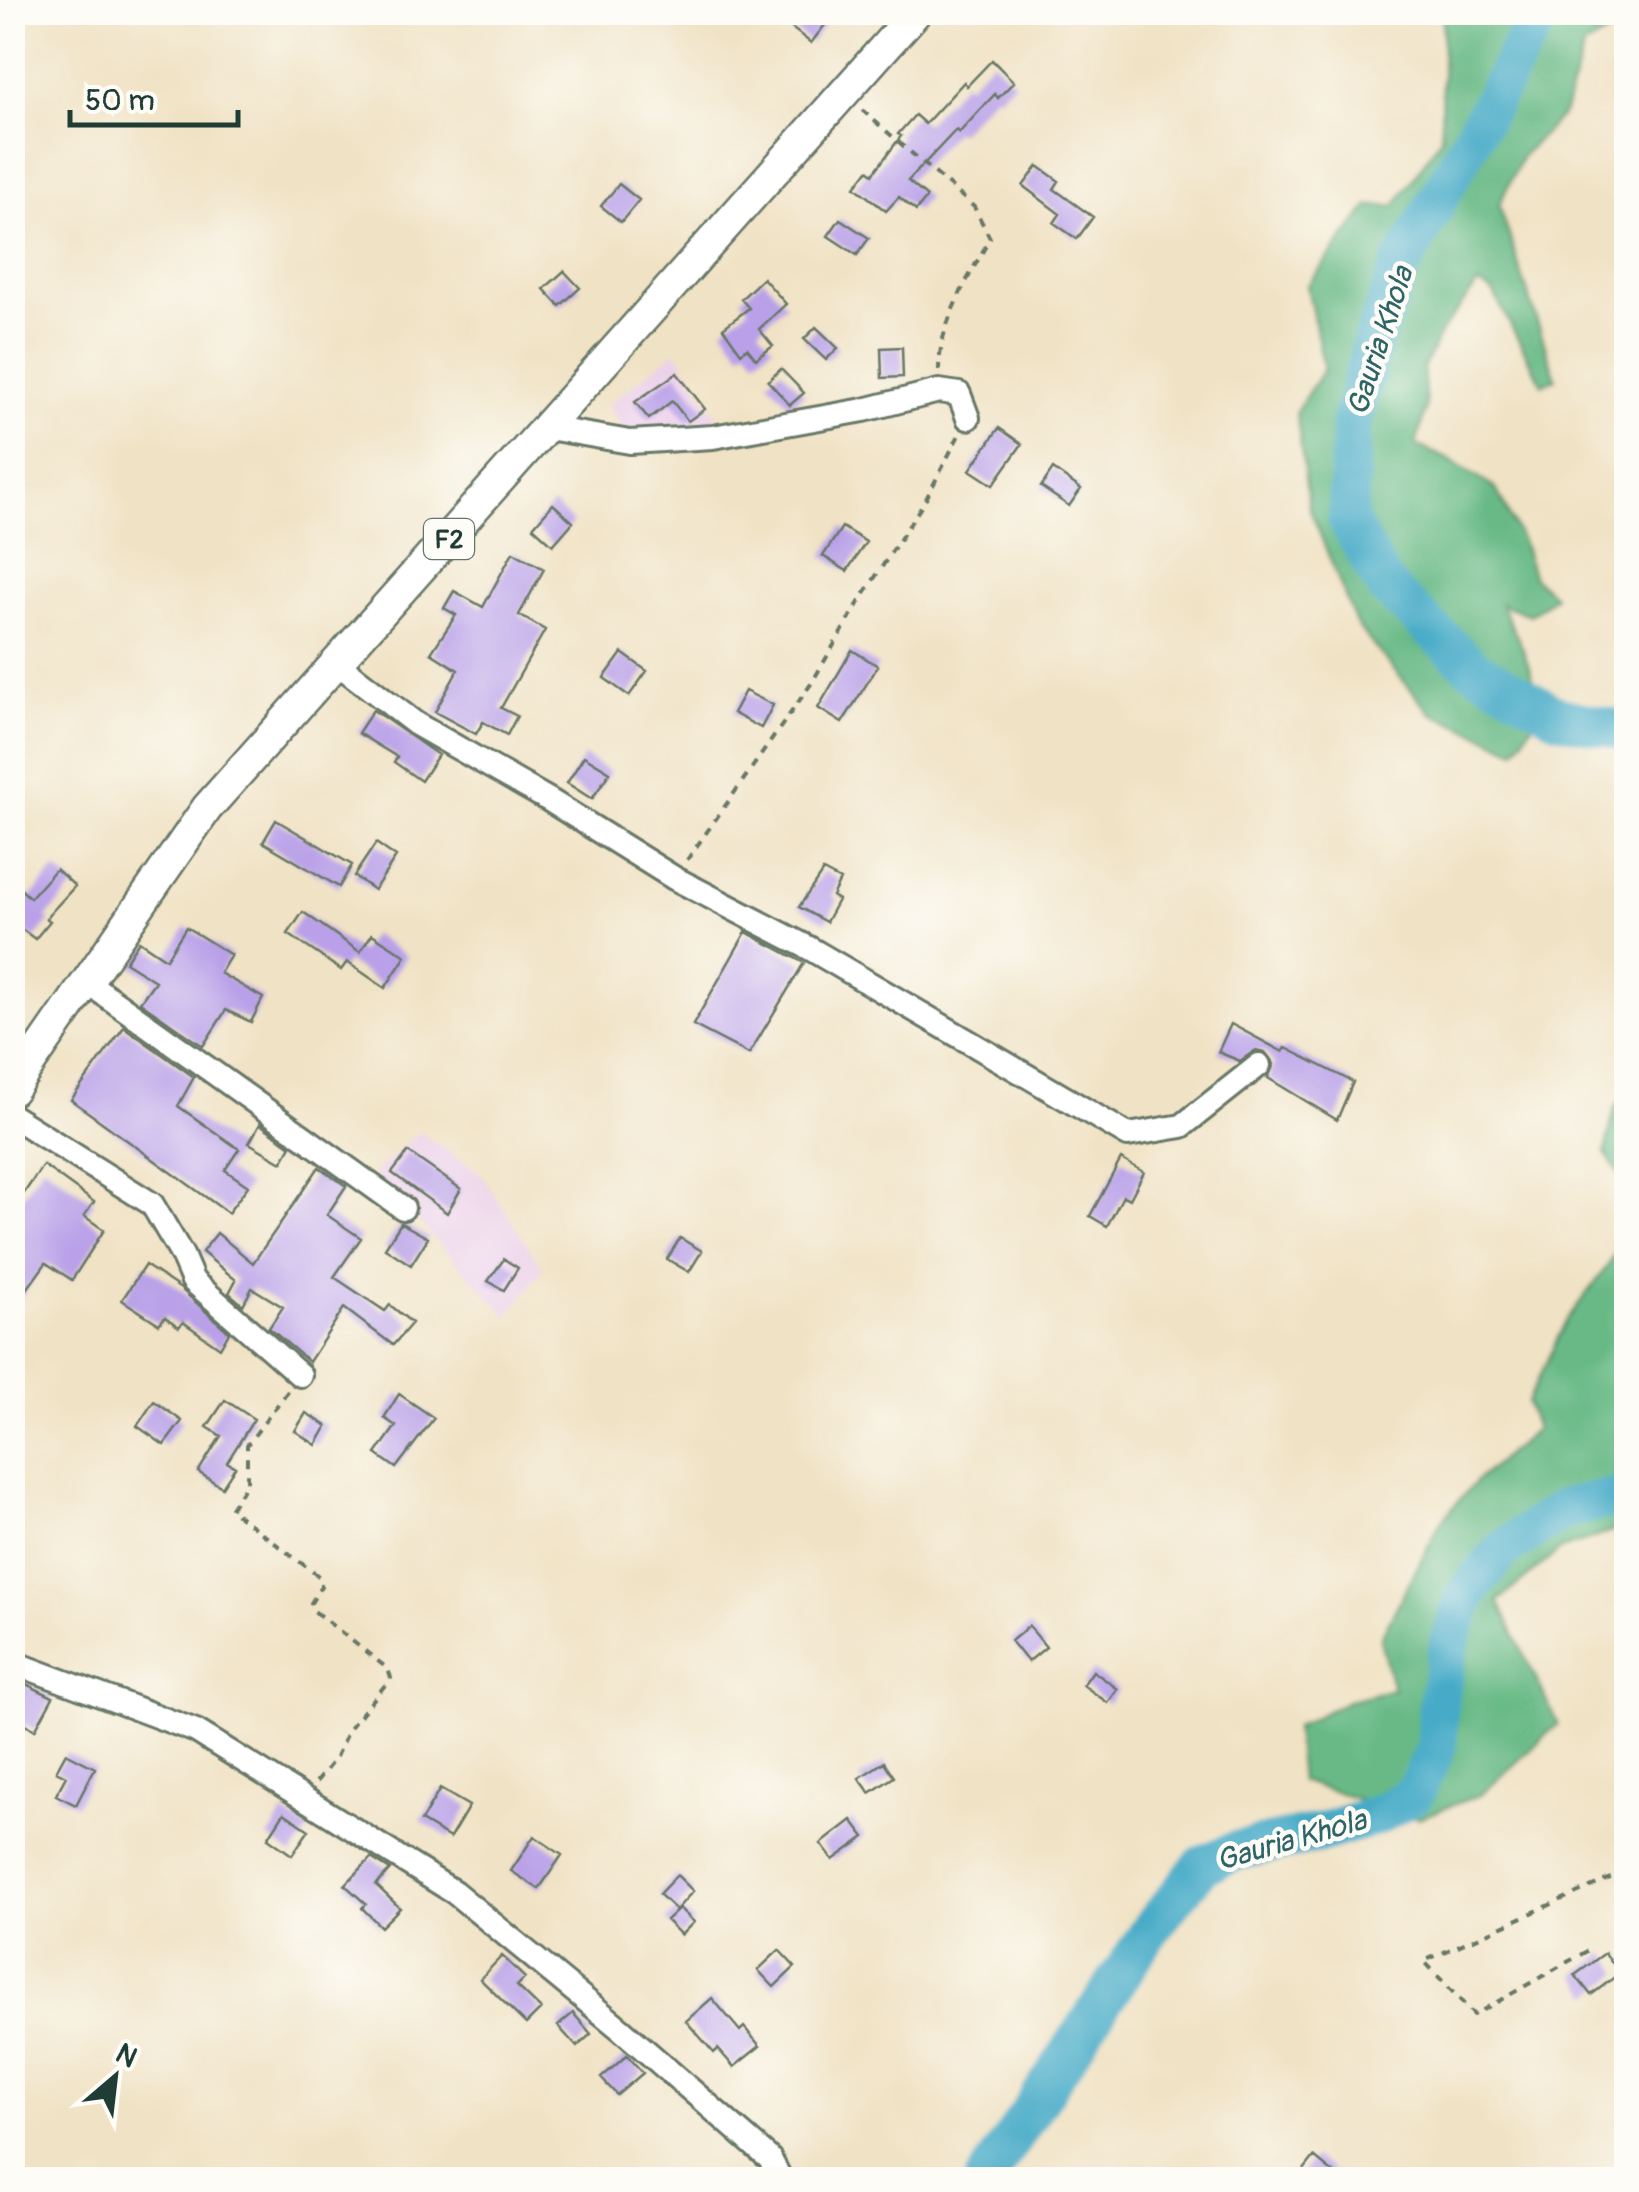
<svg xmlns="http://www.w3.org/2000/svg" width="1639" height="2192" font-family="Pangolin,sans-serif">
  <style>
    .built { fill: #ecd1ea }
    .forest { fill: #68b985; stroke: #447b5c; stroke-width: 2.5 }
    .lines { fill: none; stroke-linecap: round; stroke-linejoin: round }
    .river { stroke: #47abc7; stroke-width: 40 }
    .building { fill: #b9a0e8 }
    .minor-casing { stroke: #687766; stroke-width: 28 }
    .major-casing { stroke: #687766; stroke-width: 35 }
    .path { stroke: #687766; stroke-width: 4; stroke-dasharray: 8 8; stroke-linecap: butt }
    .minor { stroke: #fff; stroke-width: 22 }
    .major { stroke: #fff; stroke-width: 30 }
    .labels { text-anchor: middle; stroke-width: 9; stroke-linejoin: round; paint-order: stroke }
    .shield { fill: #fdfcf7; stroke: #62766e; stroke-width: 2.5 }
    .shield-label { font-size: 25px; font-weight: bold; fill: #1f3d34 }
    .water-label { font-size: 30px; font-style: italic; fill: #2d6467; stroke: #fdfcf7 }
  </style>
  <rect width="100%" height="100%" fill="#fdfcf7"/>
  <filter id="ink" filterUnits="userSpaceOnUse"><feTurbulence type="fractalNoise" baseFrequency=".01" numOctaves="2"/><feDisplacementMap in="SourceGraphic" scale="20" xChannelSelector="R" yChannelSelector="G"/><feConvolveMatrix kernelMatrix="1 2 1 2 8 2 1 2 1" color-interpolation-filters="sRGB"/></filter>
  <filter id="wash" filterUnits="userSpaceOnUse"><feTurbulence type="fractalNoise" baseFrequency=".0048" numOctaves="4" result="noise"/><feDisplacementMap in="SourceGraphic" scale="40" xChannelSelector="R" yChannelSelector="G"/><feGaussianBlur stdDeviation="2.25" result="paint"/><feColorMatrix in="noise" values="0 0 0 0 0 0 0 0 0 0 0 0 0 0 0 0 0 1.4 0 .05"/><feComposite in="paint" operator="in"/></filter>
  <g filter="url(#wash)">
    <rect width="100%" height="100%" fill="#f0e2c4"/>
    <path class="built" d="M676 351 722 425 625 433 608 405Z
      M419 1132 480 1173 543 1269 508 1316 373 1174Z"/>
    <path class="forest" d="M1443 13H1626L1625 24 1584 47 1563 114 1522 156 1499 205 1556 379 1542 384 1493 292 1478 284 1442 330 1423 368 1426 408 1416 445 1448 459 1496 489 1522 541 1534 578 1555 596 1530 615 1501 604 1522 647 1543 707 1516 750 1431 713 1357 626 1309 507 1296 411 1324 369 1307 286 1369 206H1395L1441 137Z
      M1626 1097V1184L1605 1153 1615 1107Z
      M1626 1233V1527L1561 1549 1498 1601 1558 1724 1482 1794 1419 1818 1300 1781 1295 1727 1350 1700 1393 1689 1380 1639 1442 1520 1476 1481 1536 1430 1527 1402 1566 1321 1609 1264Z"/>
    <g class="lines">
      <path class="river" d="M1541 12 1400 268 1372 344 1351 424 1348 521 1385 586 1471 666 1560 717 1626 731
        M985 2180 1153 1926 1202 1865 1239 1850 1312 1835 1378 1815 1414 1794 1437 1746 1438 1703 1450 1640 1468 1592 1502 1550 1562 1510 1626 1495"/>
    </g>
    <g id="blocks">
      <path class="building" d="M771 12H817L828 21 811 43Z
        M992 60 1014 82 998 98 995 94 959 133 956 130 908 181 927 197 916 211 899 197 886 211 855 187 868 170 873 174 901 136 898 134 915 115 925 124 964 82 967 86Z
        M1038 166 1059 181 1054 189 1093 217 1077 239 1054 223 1060 214 1023 186Z
        M619 184 639 200 621 222 601 206Z
        M840 219 869 238 857 255 828 236Z
        M564 271 580 288 560 306 544 289Z
        M763 278 786 304 759 329 773 346 756 359 747 348 741 353 723 328 749 308 741 299Z
        M816 327 838 348 826 360 804 339Z
        M902 347 903 377 882 378 881 348Z
        M781 369 804 393 790 405 768 381Z
        M677 373 705 409 688 421 672 401 649 419 635 402Z
        M999 428 1022 444 993 485 970 470Z
        M1053 469 1081 489 1069 506 1041 487Z
        M553 504 573 522 553 545 533 527Z
        M842 527 866 542 847 571 823 556Z
        M513 552 544 569 519 615 545 630 501 708 517 716 507 735 483 722 476 734 435 712 458 670 431 653 456 615 444 608 454 591 483 607Z
        M852 650 878 666 842 723 818 708Z
        M622 653 647 671 629 696 604 678Z
        M745 691 773 705 761 728 733 713Z
        M373 710 438 755 421 781 394 762 397 757 358 733Z
        M584 756 610 772 592 799 567 783Z
        M276 820 352 865 339 887 263 842Z
        M376 843 396 857 374 890 354 876Z
        M56 869 75 886 46 918 50 921 35 939 12 922V881L30 898Z
        M823 871 840 880 832 896 838 900 826 922 799 907Z
        M303 912 360 952 372 934 406 956 385 988 347 962 341 970 288 934Z
        M186 927 231 955 220 973 263 998 251 1022 226 1010 203 1046 140 1002 155 981 125 962 139 941 166 959Z
        M746 932 804 963 749 1054 693 1025Z
        M1231 1024 1283 1052 1286 1048 1353 1082 1337 1120 1268 1078 1274 1064 1265 1052 1256 1050 1240 1061 1218 1052Z
        M124 1027 194 1077 178 1106 239 1149 225 1170 248 1186 228 1213 71 1100Z
        M260 1124 291 1146 282 1162 249 1143Z
        M408 1152 461 1189 447 1213 392 1173Z
        M1121 1159 1144 1172 1130 1199 1123 1196 1107 1226 1090 1216Z
        M43 1165 94 1202 84 1216 104 1230 72 1280 46 1263 12 1310V1211Z
        M319 1167 346 1186 327 1215 361 1238 334 1277 385 1311 390 1305 412 1323 393 1345 344 1308 309 1362 269 1328 283 1307 252 1288 243 1305 229 1293 236 1280 202 1252 217 1233 253 1263Z
        M401 1223 428 1238 411 1265 385 1248Z
        M680 1238 702 1251 689 1272 667 1259Z
        M504 1259 518 1268 504 1290 488 1281Z
        M145 1265 181 1289 229 1332 220 1348 183 1322 179 1327 165 1317 159 1324 122 1300Z
        M399 1394 434 1418 396 1468 376 1454 396 1426 384 1418Z
        M225 1400 254 1419 227 1462 235 1467 222 1487 198 1472 221 1436 207 1427Z
        M154 1401 182 1421 164 1445 137 1426Z
        M306 1413 327 1426 316 1445 295 1431Z
        M1029 1626 1046 1647 1028 1662 1011 1641Z
        M1093 1671 1118 1689 1108 1703 1083 1685Z
        M24 1683 53 1697 35 1730 26 1724 12 1746V1689L19 1693Z
        M66 1753 95 1768 76 1805 56 1795 66 1776 56 1771Z
        M884 1762 894 1777 870 1793 859 1778Z
        M440 1789 469 1806 450 1838 421 1821Z
        M284 1813 309 1830 292 1855 268 1838Z
        M852 1820 865 1837 833 1860 821 1844Z
        M534 1836 562 1855 539 1889 511 1871Z
        M371 1858 390 1870 376 1885 400 1908 381 1927 362 1908 366 1904 345 1885Z
        M677 1875 693 1891 676 1910 659 1894Z
        M679 1908 694 1922 681 1935 666 1920Z
        M779 1950 795 1967 774 1987 758 1970Z
        M1605 1953 1620 1973 1591 1995 1575 1975Z
        M502 1956 525 1978 517 1986 541 2009 526 2024 480 1979Z
        M712 1998 740 2031 744 2027 760 2046 734 2067 718 2049 714 2053 686 2021Z
        M573 2013 591 2034 577 2047 558 2026Z
        M627 2055 643 2073 617 2095 601 2078Z
        M1314 2157 1342 2180H1296Z"/>
    </g>
  </g>
  <g filter="url(#ink)">
    <use href="#blocks" fill-opacity="0" stroke="#687766" stroke-width="2.5"/>
    <g class="lines">
      <defs>
        <path id="minor" d="M548 428 630 442 713 437 864 410 939 391 959 394 968 418
          M337 663 416 724 549 800 674 878 809 948 1128 1135 1182 1126 1259 1065
          M87 982 403 1208
          M12 1116 152 1204 182 1255 193 1281 300 1375
          M12 1662 196 1731 454 1892 622 2030 770 2159 781 2180"/>
        <path id="major" d="M12 1090 207 808 916 12"/>
      </defs>
      <use href="#minor" class="minor-casing"/>
      <use href="#major" class="major-casing"/>
      <path class="path" d="M862 110 974 207 990 238C968 279 939 323 939 370
        M687 860 811 684 861 599 926 499 959 435
        M288 1391 247 1445V1483L230 1509 321 1578V1586L311 1603 314 1611 388 1669 391 1678 348 1730 335 1759 316 1782
        M1587 1951 1474 2015 1424 1961 1626 1871"/>
      <use href="#minor" class="minor"/>
      <use href="#major" class="major"/>
    </g>
  </g>
  <g class="labels">
    <rect class="shield" x="424" y="519" width="50" height="40" rx="8"/>
    <g class="shield-label">
      <text x="449" y="548">F2</text>
    </g>
    <g class="water-label">
      <text transform="translate(1380 341) rotate(-72)" y="10">Gauria Khola</text>
      <text transform="translate(1291 1840) rotate(-16)" y="10">Gauria Khola</text>
    </g>
  </g>
  <rect width="1639" height="2192" fill="none" stroke="#fdfcf7" stroke-width="50"/>
  <g transform="translate(115 2077) rotate(28)" stroke="#fdfcf7" stroke-width="8" paint-order="stroke">
  <path d="M0-8L18 38L0 25L-18 38Z" fill="#1f3d34"/>
  <text y="-15" font-size="28" font-weight="bold" text-anchor="middle" fill="#1f3d34">N</text>
  </g>
  <path d="M70 110v15h168v-15" fill="none" stroke="#1f3d34" stroke-width="5"/>
  <text x="85" y="110" font-size="30" fill="#1f3d34" stroke="#fdfcf7" stroke-width="8" paint-order="stroke">50 m</text>
</svg>
